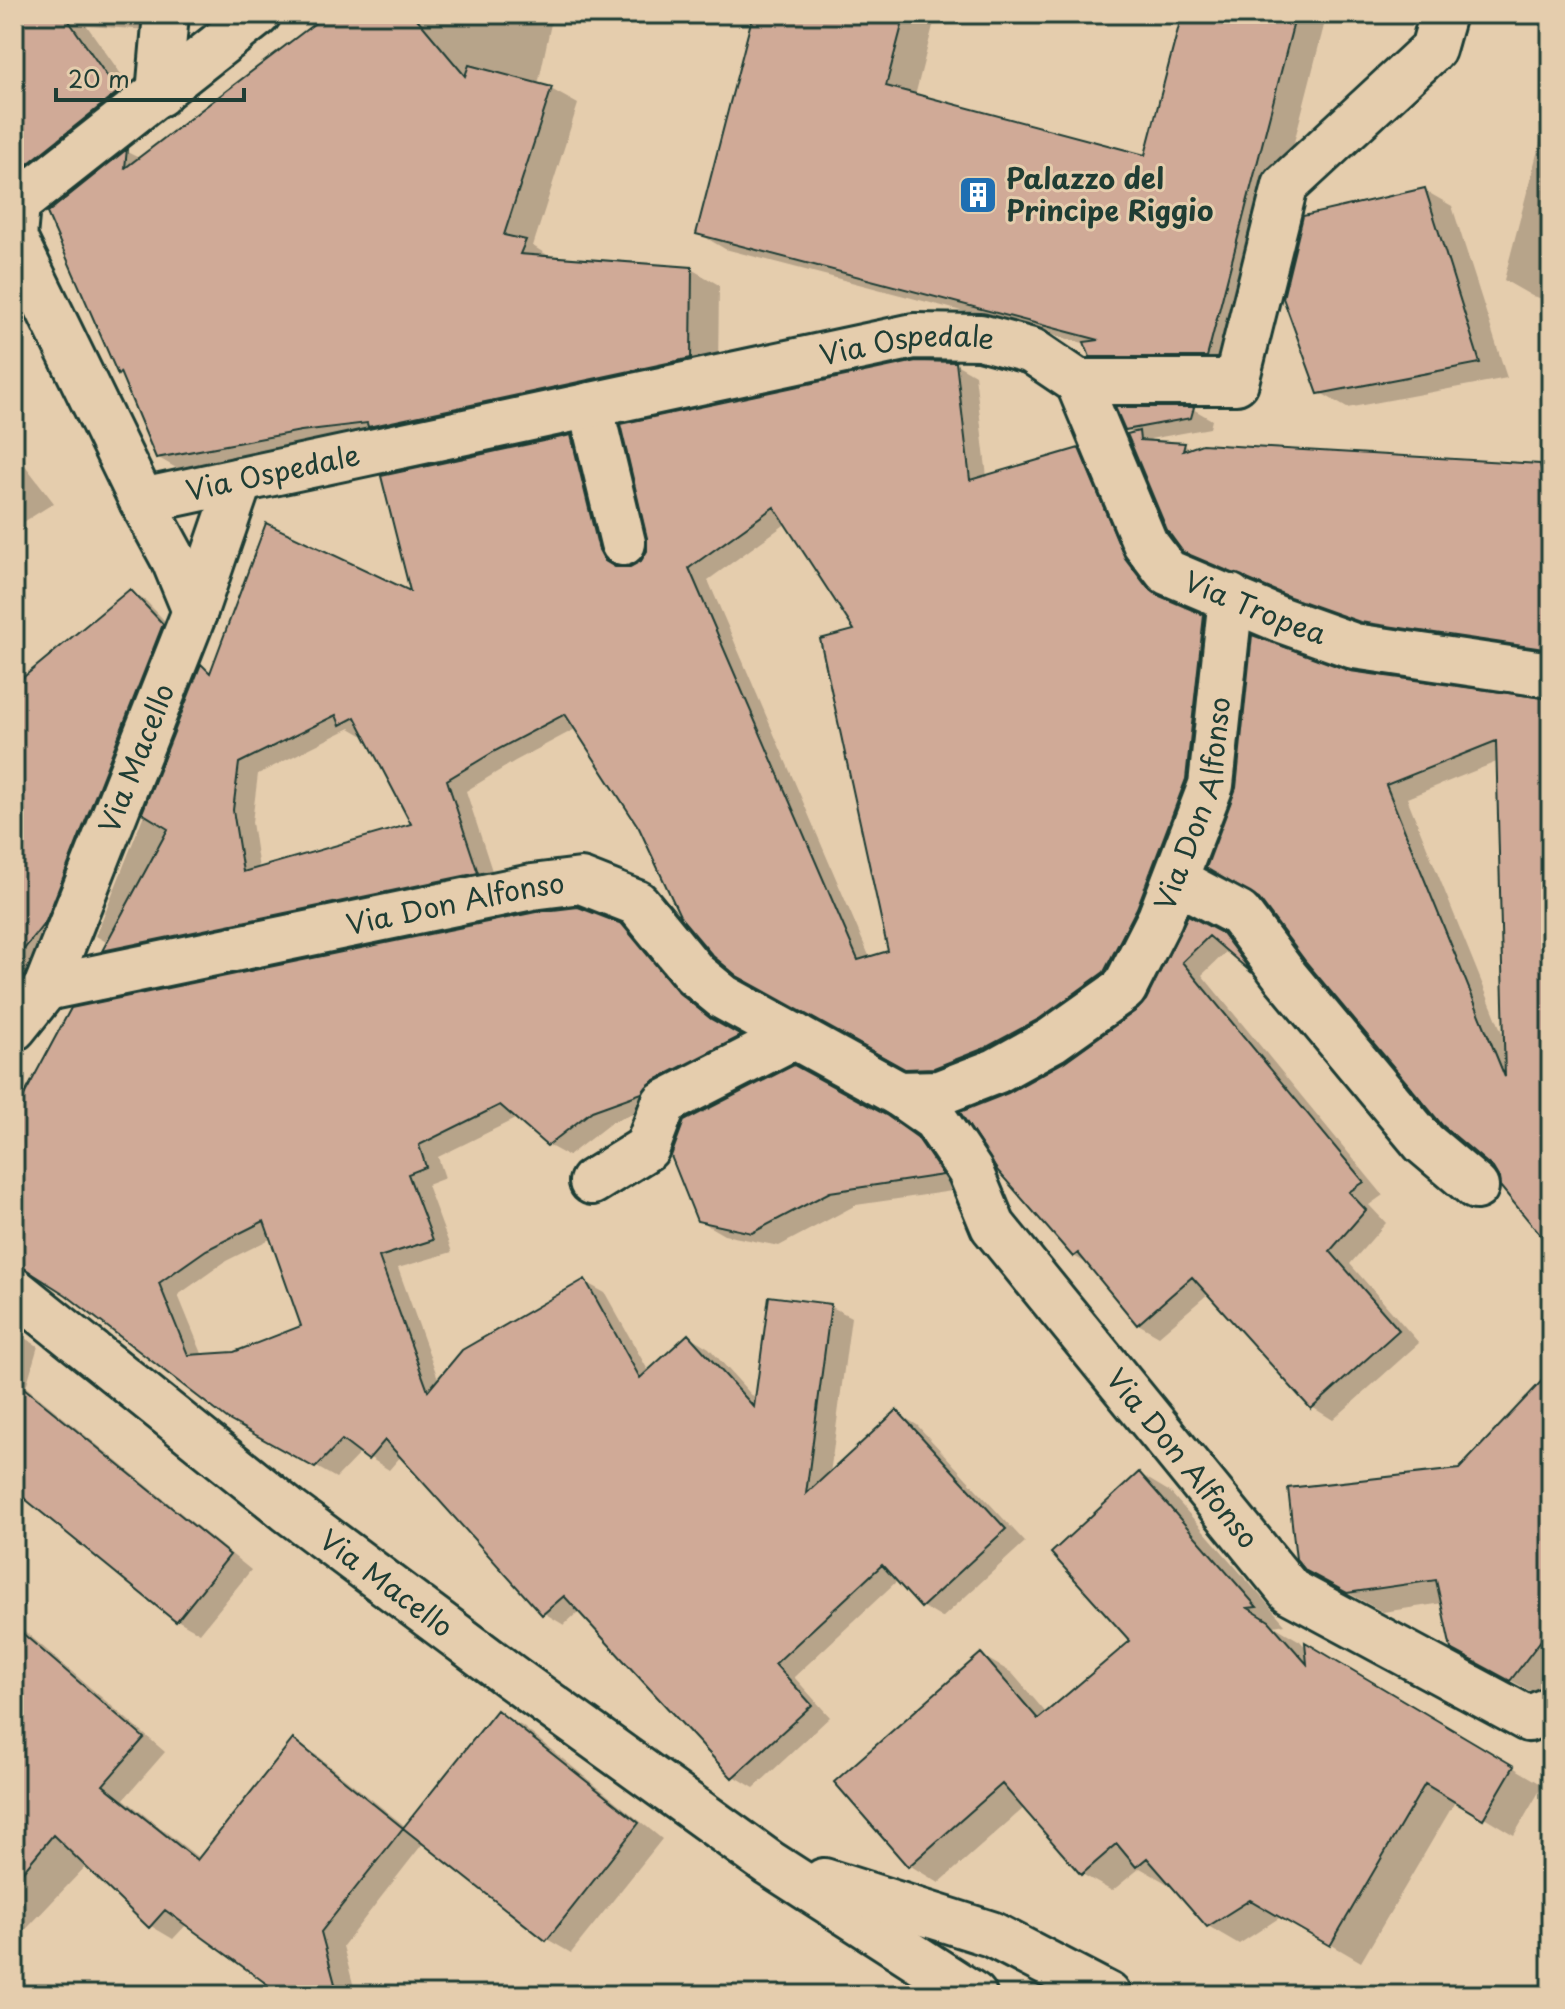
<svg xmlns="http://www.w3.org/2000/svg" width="1565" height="2009" font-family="'Playpen Sans',sans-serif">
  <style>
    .shadow { fill: #0003; fill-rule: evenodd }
    .building { fill: #d0aa97; stroke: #1f3d34; stroke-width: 2; fill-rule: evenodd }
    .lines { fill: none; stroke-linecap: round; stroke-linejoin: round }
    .street-casing { stroke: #1f3d34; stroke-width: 50 }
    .street { stroke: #e5cdad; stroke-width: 44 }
    .labels { text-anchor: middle; stroke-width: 6; stroke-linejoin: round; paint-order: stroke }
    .poi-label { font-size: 28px; font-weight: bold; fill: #1f3d34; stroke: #e5cdad; text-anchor: start }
    .street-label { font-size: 28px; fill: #1f3d34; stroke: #e5cdad }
  </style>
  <rect width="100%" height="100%" fill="#e5cdad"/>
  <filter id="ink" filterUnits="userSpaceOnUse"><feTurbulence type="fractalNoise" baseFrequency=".0125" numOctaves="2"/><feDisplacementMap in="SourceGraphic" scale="16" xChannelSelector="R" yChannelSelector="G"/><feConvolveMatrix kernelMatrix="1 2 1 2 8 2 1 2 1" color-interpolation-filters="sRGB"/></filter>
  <g filter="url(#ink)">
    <path class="shadow" d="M14 14H166L165 31 87 26 145 108 14 212Z
      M328 14H553L538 85 551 89 578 104 533 246 552 258 691 269 719 285 718 373 185 473 157 457 125 377 119 374 49 213 127 152 141 159Z
      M755 14H936L915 96 1146 158 1184 14H1327L1235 372H1120L1092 356 1087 344 725 249 698 233Z
      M1525 14H1551V21Z
      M1551 100V301L1532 296 1504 280Z
      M1424 190 1452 206 1507 378 1347 408 1319 392Z
      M956 364 975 375 987 477 1078 451 1098 462 1144 571 1168 602 1223 628 1206 791 1156 919 1059 1029 927 1079 759 987 641 827 577 728 515 761 466 791 496 883 124 961 105 950 108 943 96 936 202 667 212 673 413 595 571 437 591 448 618 562 622 569H628ZM787 523 857 631 890 952 870 958 708 580ZM350 728 362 735 366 732 413 825 259 869 252 822 258 774Z
      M1118 409H1193L1212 420 1210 428 1150 439 1158 443 1184 445 1192 450 1535 466 1551 475V479L1499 508 1551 570V657L1383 633 1313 608 1206 563 1184 550 1135 434 1127 429Z
      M14 451 54 503 14 528Z
      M130 592 146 601 178 635 14 1019V696Z
      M1350 673 1551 701V1244L1502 1185ZM1499 761 1505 1040 1407 798Z
      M1189 918 1244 948 1267 980 1253 972 1228 950 1202 975 1383 1195 1369 1205 1386 1223 1350 1264 1419 1343 1333 1420 1312 1407 1209 1293 1159 1336 1138 1324 1091 1266 1074 1256 1009 1095 1065 1064 1140 1011 1148 1001Z
      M621 926 642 938 699 1007 729 1031 759 1048 662 1103 612 1122 568 1156 548 1145 517 1118 438 1157 445 1178 427 1185 452 1252 398 1268 439 1381 585 1282 605 1293 649 1372 689 1336 709 1348 757 1401 830 1306 851 1317 830 1474 897 1413 917 1425 1025 1542 942 1618 922 1606 898 1580 794 1677 830 1717 754 1788 734 1776 580 1610 564 1625 544 1613 402 1455 389 1470 361 1452 336 1478 228 1417 14 1243V1119ZM272 1238 304 1327 234 1354 203 1356 178 1295 226 1261Z
      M885 1117 943 1154 966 1189 856 1205 779 1246 724 1235 698 1220Z
      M16 1333 38 1346 26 1387 251 1570 200 1633 177 1620 14 1488V1336Z
      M1551 1384V1691L1545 1699 1488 1668 1443 1603 1383 1612 1343 1590 1460 1470Z
      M1140 1474 1170 1492 1285 1624 1274 1626 1300 1641 1308 1650 1307 1645 1543 1785 1514 1835 1456 1800 1361 1962 1282 1916 1239 1944 1208 1926 1170 1882 1168 1884 1140 1868 1112 1891 1082 1874 1025 1807 939 1883 909 1865 981 1655 1012 1673 1047 1714 1132 1641Z
      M14 1622 165 1752 124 1799 200 1859 293 1742 316 1755 406 1827 498 1712 522 1726 662 1839 571 1953 547 1939 424 1842 343 1946 356 1995H286L187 1924 173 1939 151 1926 87 1865 14 1942Z"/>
    <path class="building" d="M14 14H64L118 92 15 174Z
      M327 14H413L465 76 469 65 552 87 504 235 526 240 520 254 692 267 691 358 368 427 367 423 301 431 156 458 120 372 118 375 47 213 127 149 125 168Z
      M753 14H905L886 86 1145 155 1182 14H1296L1207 357H1090L1084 342 1099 340 696 234Z
      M1425 188 1480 363 1318 394 1283 298 1303 216Z
      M916 361 956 362 970 480 1079 448 1125 558 1147 587 1157 595 1204 615 1186 779 1137 908 1104 972 1039 1019 985 1048 934 1068 905 1069 737 976 713 956 681 918 639 828 565 714 495 751 447 780 478 873 102 951 168 829 142 813 201 664 210 673 266 523 410 591 381 476 571 435 599 550 605 561 615 567H630L641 561 647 551V538L620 424ZM774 507 854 630 820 639 888 951 858 960 689 568ZM336 715 340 725 355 717 411 824 243 872 233 810 239 763Z
      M1115 407H1194L1191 418 1125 430Z
      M1139 431 1140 440 1185 443 1183 451 1202 444 1540 464 1551 508V650L1360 622 1290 597 1183 552 1167 530 1127 434Z
      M130 589 163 624 46 921 14 962V685Z
      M1252 635 1350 671 1551 699V1248L1500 1186 1499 1178 1493 1168 1442 1125 1306 962 1259 899 1206 868 1236 788ZM1496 741 1505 1077 1386 785Z
      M578 907 622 924 679 993 711 1019 741 1036 653 1081 642 1093 592 1111 547 1146 500 1105 419 1145 426 1167 408 1174 433 1240 379 1257 428 1391 462 1350 585 1279 640 1378 688 1334 754 1407 769 1296 831 1304 806 1494 897 1410 1006 1529 921 1608 882 1565 775 1664 812 1705 732 1778 564 1596 542 1615 385 1440 368 1460 342 1440 315 1468 227 1419 66 1295 14 1262V1114L71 1008 536 912ZM264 1221 301 1326 234 1352 188 1355 159 1283 206 1250Z
      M1188 915 1222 933 1252 973 1209 936 1182 962 1364 1182 1349 1192 1366 1210 1330 1251 1399 1330 1311 1409 1192 1277 1137 1325 1078 1253 1073 1257 997 1170 960 1112 1008 1093 1064 1062 1138 1009 1146 1000Z
      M794 1065 886 1115 917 1137 943 1175 830 1192 752 1233 697 1221 671 1156 684 1121Z
      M1551 1371V1627L1510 1681 1451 1649 1436 1580 1347 1593 1306 1571 1296 1559 1288 1488 1459 1469Z
      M14 1380 230 1555 176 1622 14 1490Z
      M1139 1472 1257 1607 1248 1608 1269 1621 1307 1664 1305 1642 1514 1766 1483 1819 1425 1784 1330 1946 1250 1900 1207 1927 1147 1858 1136 1867 1117 1844 1081 1875 1002 1784 908 1867 834 1782 981 1653 1038 1719 1130 1641 1051 1553Z
      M14 1626 144 1738 103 1785 197 1860 293 1739 403 1828 321 1932 338 1995H282L165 1910 149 1928 53 1835 14 1882Z
      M497 1710 639 1823 546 1941 403 1828Z"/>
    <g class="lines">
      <defs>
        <g id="street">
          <path d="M159 94 166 14"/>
          <path d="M14 237 17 204 258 14"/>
          <path d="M14 238 142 501 174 560 195 611"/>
          <path id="s1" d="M1078 382 1145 543 1167 572 1281 620 1354 646 1551 675"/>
          <path d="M590 405 623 543"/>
          <path id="s2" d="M142 501 914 336 980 337 1032 351 1078 382H1236L1285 186 1433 49 1443 14"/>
          <path d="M1175 880 1239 914 1286 977 1424 1143 1476 1187"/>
          <path id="s3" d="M46 988 532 887 581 881 637 903 695 974 723 997 899 1094 939 1093 996 1071 1052 1040 1124 989 1160 918 1211 785 1231 597"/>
          <path id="s4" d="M14 1028 46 988 195 611 240 480"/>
          <path id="s5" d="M899 1094 935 1119 970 1171 993 1226 1290 1591 1528 1719 1551 1709"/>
          <path d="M592 1182 647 1148 664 1103 795 1036"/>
          <path id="s6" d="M14 1290 289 1511 510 1676 769 1863 974 1995"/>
          <path d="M824 1881 991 1934 1108 1995"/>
        </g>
      </defs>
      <use href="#street" class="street-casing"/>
      <use href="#street" class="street"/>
    </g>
  </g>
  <defs>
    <symbol id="building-square" viewBox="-11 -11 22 22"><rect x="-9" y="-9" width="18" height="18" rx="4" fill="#1f6fb2" stroke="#e5cdad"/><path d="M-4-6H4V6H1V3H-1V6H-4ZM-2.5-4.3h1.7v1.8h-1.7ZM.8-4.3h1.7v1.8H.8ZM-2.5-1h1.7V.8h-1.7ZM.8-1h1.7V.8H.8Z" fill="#fff"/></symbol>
  </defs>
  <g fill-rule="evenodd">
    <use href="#building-square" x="956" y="173" width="44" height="44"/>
  </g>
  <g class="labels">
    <g class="poi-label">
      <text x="1006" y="189">Palazzo del<tspan x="1006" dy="32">Principe Riggio</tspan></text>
    </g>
    <g class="street-label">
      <text dy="10" stroke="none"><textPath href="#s2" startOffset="782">Via Ospedale</textPath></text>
      <text dy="10" stroke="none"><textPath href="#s2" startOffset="134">Via Ospedale</textPath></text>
      <text dy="10" stroke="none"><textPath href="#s1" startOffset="306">Via Tropea</textPath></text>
      <text dy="10" stroke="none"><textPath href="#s4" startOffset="298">Via Macello</textPath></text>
      <text dy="10" stroke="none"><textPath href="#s3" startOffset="1388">Via Don Alfonso</textPath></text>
      <text dy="10" stroke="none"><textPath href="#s3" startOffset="418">Via Don Alfonso</textPath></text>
      <text dy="10" stroke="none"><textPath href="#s5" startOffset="466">Via Don Alfonso</textPath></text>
      <text dy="10" stroke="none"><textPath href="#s6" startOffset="474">Via Macello</textPath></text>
    </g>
  </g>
  <rect width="1565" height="2009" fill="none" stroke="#e5cdad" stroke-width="48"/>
  <rect x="24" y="24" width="1517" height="1961" fill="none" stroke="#1f3d34" stroke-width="3" filter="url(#ink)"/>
  <path d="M56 88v12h188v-12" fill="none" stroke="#1f3d34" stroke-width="4"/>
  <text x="68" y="88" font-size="24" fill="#1f3d34" stroke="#e5cdad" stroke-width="6" paint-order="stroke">20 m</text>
</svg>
